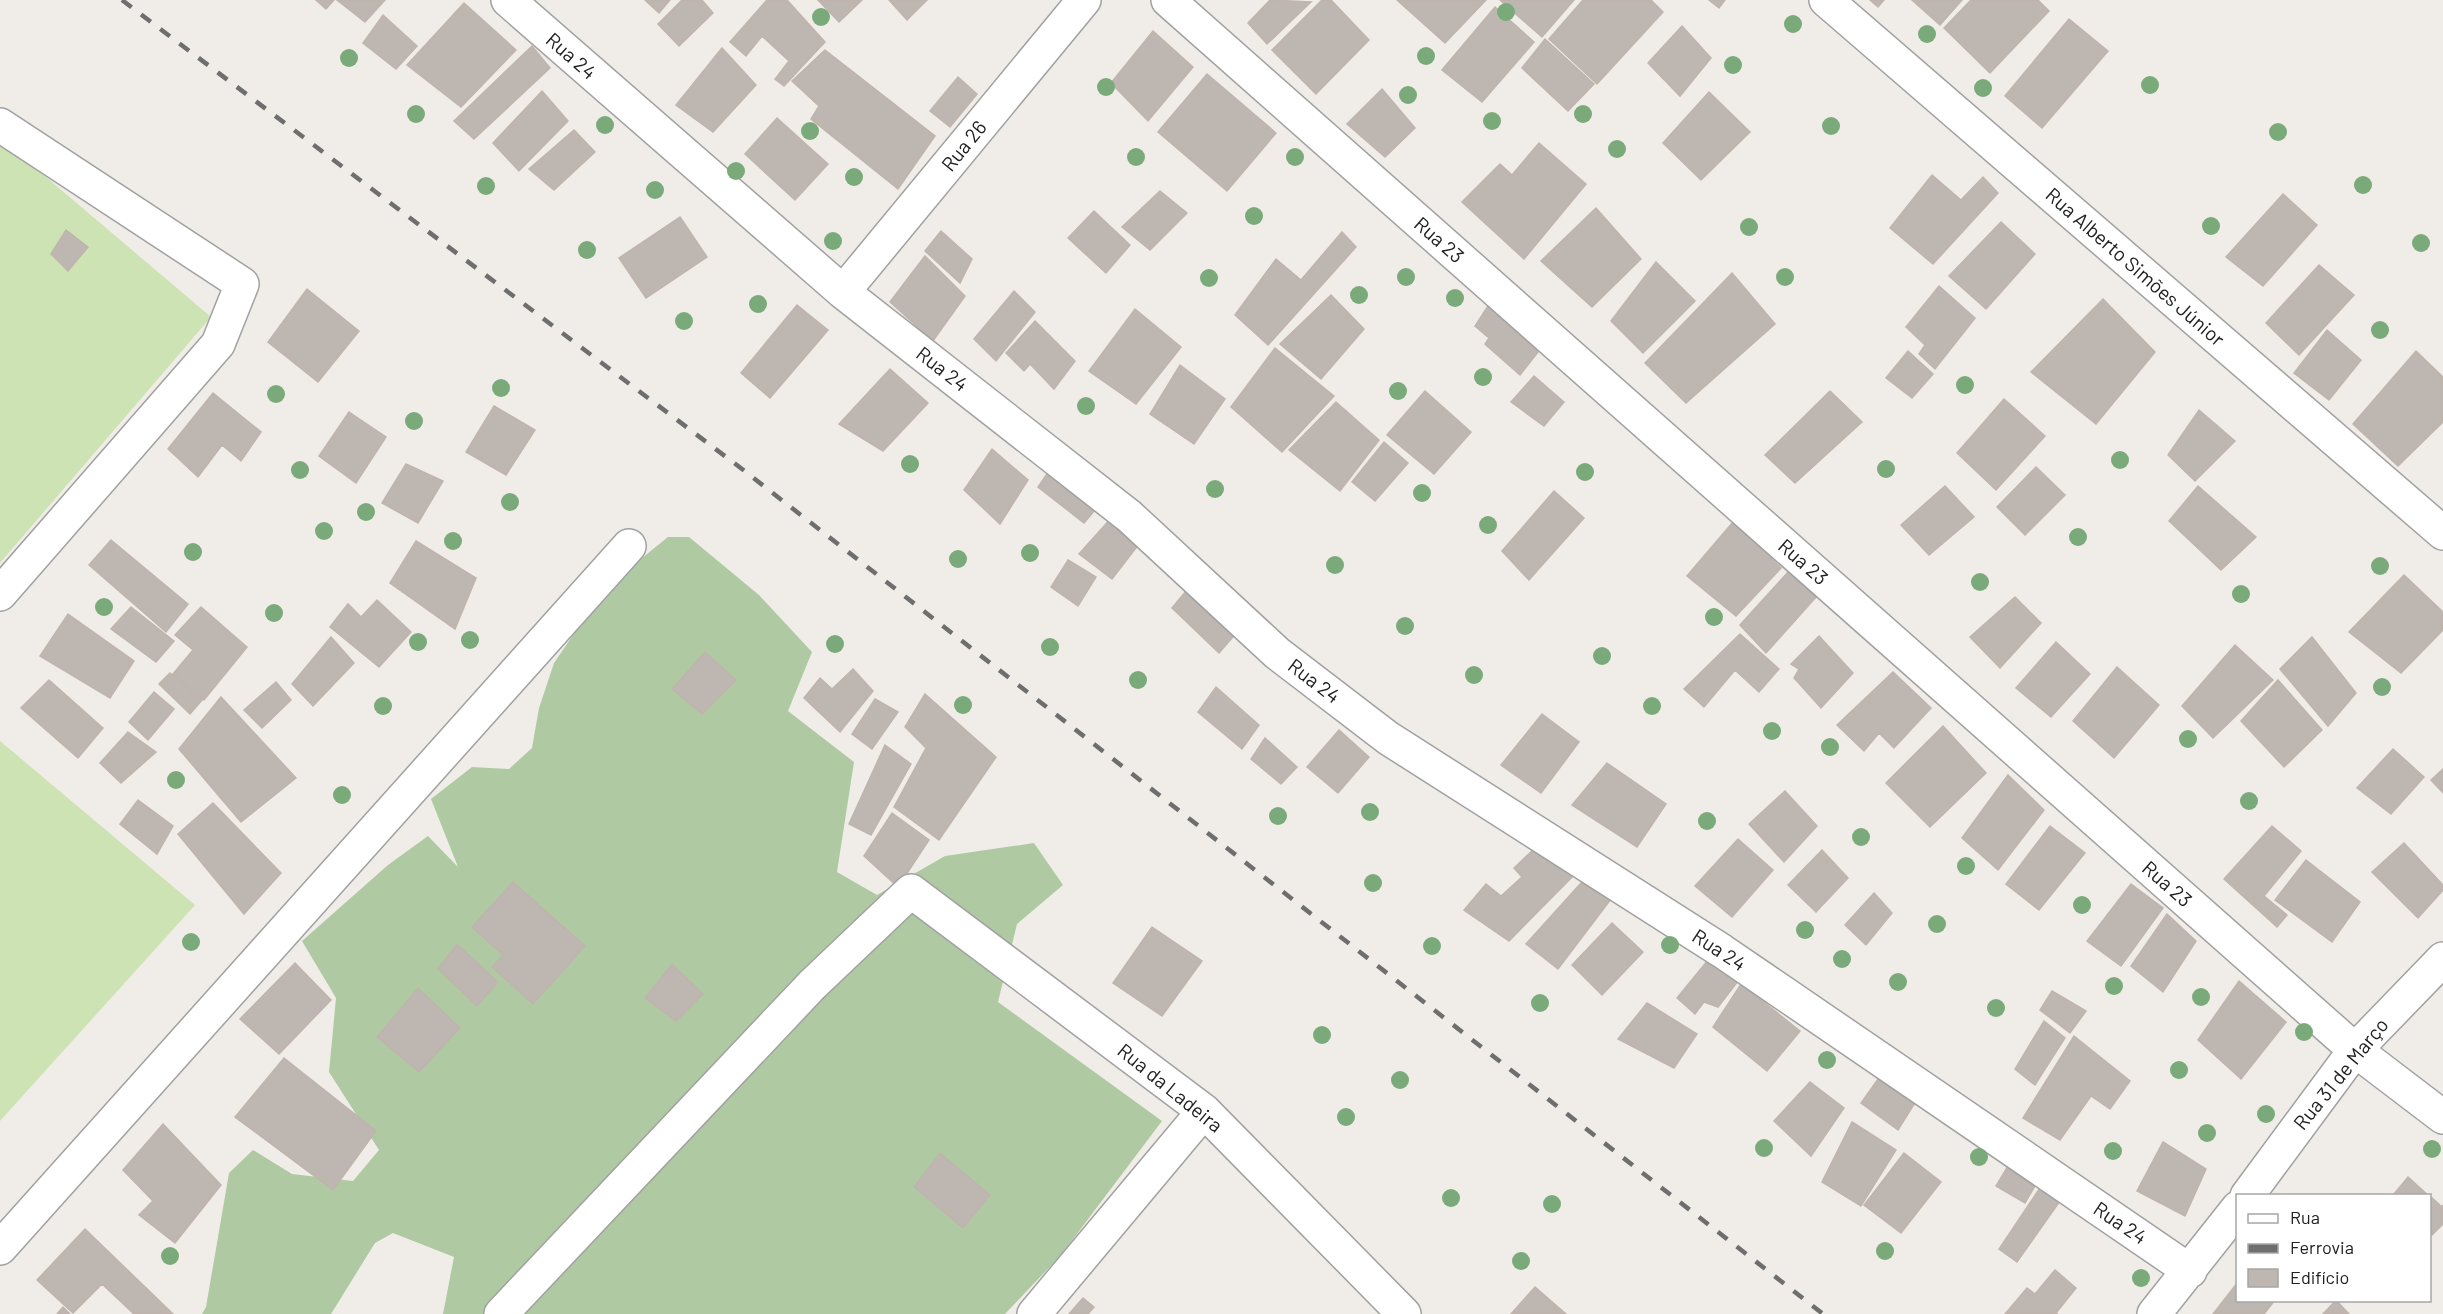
<svg xmlns="http://www.w3.org/2000/svg" width="2443" height="1314" font-family="Barlow,sans-serif">
  <style>
    .grass { fill: #cde3b4 }
    .forest { fill: #afcaa2 }
    .building { fill: #bdb6b1; stroke: #c0b4ac; stroke-width: 1.5 }
    .lines { fill: none; stroke-linecap: round; stroke-linejoin: round }
    .minor-casing { stroke: #a1a1a1; stroke-width: 36 }
    .minor { stroke: #fff; stroke-width: 33 }
    .rail { stroke: #6e6e6e; stroke-width: 4.5; stroke-dasharray: 12 12; stroke-linecap: butt }
    .tree { fill: #7aaa79 }
    .labels { text-anchor: middle; stroke-width: 5; stroke-linejoin: round; paint-order: stroke }
    .street-label { font-size: 20px; fill: #202020; stroke: #fff }
  </style>
  <rect width="100%" height="100%" fill="#f0ede8"/>
  <path class="grass" d="M0 138 211 317 0 563Z
    M0 741 195 905 0 1121Z"/>
  <path class="forest" d="M668 537H689L759 595 812 652 788 711 854 762 837 872 877 895 945 856 1034 843 1063 885 1017 924 998 1002 1162 1121 1061 1255 1005 1314H443L454 1257 393 1233 375 1243 331 1314H202L206 1307 229 1173 253 1150 292 1174 353 1181 379 1150 329 1072 336 998 302 941 388 865 428 836 458 867 431 799 472 767 509 769 532 748 539 708 554 663 586 616 626 571Z"/>
  <path class="building" d="M316 0H334L326 9Z
    M337 0H385L365 22Z
    M645 0H670L659 13Z
    M682 0H702L713 13 679 46 658 24Z
    M767 0H787L825 42 784 86 775 79 789 61 762 36 746 56 730 42Z
    M818 0H862L839 22Z
    M889 0H927L907 20Z
    M1270 0 1311 2 1267 44 1248 23Z
    M1322 0H1331L1369 40 1316 94 1272 50Z
    M1397 0H1486L1445 43Z
    M1500 0H1574L1542 37Z
    M1583 0H1651L1663 12 1597 84 1549 39Z
    M1709 0H1725L1719 8Z
    M1870 0H1884L1878 7Z
    M1912 0H1962L1940 25Z
    M1971 0H2038L2049 11 1990 73 1944 28Z
    M464 3 516 50 461 107 407 65Z
    M1495 7 1534 42 1482 102 1442 70Z
    M383 15 417 46 396 69 363 43Z
    M2069 19 2108 51 2042 128 2005 96Z
    M1682 26 1711 58 1680 96 1648 63Z
    M1153 31 1193 67 1148 121 1111 83Z
    M1545 39 1594 84 1568 111 1522 68Z
    M532 46 550 68 474 139 454 121Z
    M722 48 756 85 713 132 676 105Z
    M825 50 935 136 898 189 811 119 819 106 792 81Z
    M1207 74 1276 133 1227 191 1158 132Z
    M958 77 977 94 950 127 930 111Z
    M1382 89 1415 128 1385 157 1347 124Z
    M542 91 568 121 519 171 493 143Z
    M1709 92 1750 132 1701 180 1663 143Z
    M777 118 828 164 795 200 745 154Z
    M574 130 595 152 554 190 529 169Z
    M1539 143 1586 184 1524 259 1462 202 1500 164 1512 175Z
    M1932 175 1961 200 1983 177 1998 193 1933 264 1890 228Z
    M1160 191 1187 213 1150 250 1122 227Z
    M2283 194 2317 225 2263 286 2226 257Z
    M1596 208 1641 259 1592 307 1541 261Z
    M1094 211 1130 245 1106 273 1068 238Z
    M680 217 707 257 646 298 619 258Z
    M2001 222 2035 254 1986 309 1949 276Z
    M66 230 88 247 68 271 51 254Z
    M941 231 972 259 960 283 925 251Z
    M1342 232 1356 247 1268 345 1235 315 1276 259 1301 280Z
    M925 256 965 296 933 341 890 302Z
    M1656 262 1695 301 1643 353 1611 321Z
    M2319 265 2354 295 2299 355 2266 323Z
    M1732 273 1775 324 1686 403 1645 363Z
    M1939 286 1975 318 1935 369 1919 354 1925 345 1906 327Z
    M307 289 359 331 318 382 268 342Z
    M1014 291 1035 312 996 361 974 339Z
    M1331 295 1364 329 1321 379 1280 344Z
    M2103 299 2155 352 2096 424 2031 372Z
    M797 305 828 330 770 398 741 373Z
    M1488 306 1538 352 1520 375 1485 344 1489 338 1475 326Z
    M1135 309 1181 347 1136 404 1089 371Z
    M1035 321 1075 361 1054 389 1030 364 1024 371 1006 353Z
    M2327 330 2361 360 2329 400 2294 373Z
    M1275 348 1334 396 1282 452 1231 407Z
    M1908 351 1933 374 1912 398 1886 378Z
    M2416 351 2443 377V422L2398 466 2353 424Z
    M1180 365 1225 399 1194 444 1150 414Z
    M890 369 928 403 883 451 839 424Z
    M1534 376 1564 402 1544 426 1511 402Z
    M1425 391 1471 432 1434 474 1387 435Z
    M1830 391 1862 422 1795 483 1765 455Z
    M213 393 261 432 241 461 222 445 198 477 168 449Z
    M2004 399 2045 436 1996 490 1957 453Z
    M1336 402 1379 440 1340 491 1289 450Z
    M494 406 535 430 506 475 466 452Z
    M2199 410 2235 441 2195 481 2168 455Z
    M349 412 386 437 356 483 319 456Z
    M1384 442 1408 463 1375 501 1352 482Z
    M992 449 1028 480 1000 524 964 490Z
    M406 464 443 481 418 523 382 503Z
    M1053 465 1100 504 1084 523 1038 487Z
    M2036 467 2065 495 2025 535 1997 507Z
    M1945 486 1974 517 1929 555 1901 525Z
    M2198 486 2256 537 2221 570 2169 521Z
    M1554 491 1584 518 1529 580 1502 551Z
    M1114 515 1139 544 1112 579 1079 554Z
    M1733 522 1781 568 1736 616 1687 576Z
    M111 540 188 604 166 632 89 565Z
    M416 541 476 578 455 629 390 583Z
    M1068 560 1096 577 1078 606 1051 587Z
    M1789 571 1816 597 1766 653 1740 625Z
    M2404 575 2443 612V630L2401 673 2349 632Z
    M1191 585 1238 631 1219 653 1172 608Z
    M2015 597 2041 623 2000 668 1970 637Z
    M377 600 411 632 379 667 330 627 348 604 361 617Z
    M131 607 174 641 156 662 111 629Z
    M201 607 247 647 204 700 173 674 193 650 175 635Z
    M68 614 134 661 110 698 40 656Z
    M1740 634 1779 669 1759 692 1735 670 1704 707 1684 689Z
    M1819 636 1853 673 1821 708 1794 678 1799 669 1791 664Z
    M331 637 354 663 313 706 292 684Z
    M2312 637 2356 693 2328 726 2280 669Z
    M2056 642 2090 674 2051 717 2016 688Z
    M2235 645 2273 680 2213 738 2182 706Z
    M705 652 736 680 702 714 672 689Z
    M2117 667 2159 705 2114 758 2073 721Z
    M853 669 873 691 840 732 804 698 820 678 832 689Z
    M1893 672 1931 708 1894 748 1879 733 1864 751 1837 725Z
    M170 673 202 700 190 714 159 684Z
    M49 680 103 728 78 758 21 708Z
    M2278 680 2322 730 2284 767 2241 721Z
    M276 682 291 700 262 728 244 710Z
    M1216 687 1259 725 1242 749 1198 712Z
    M154 692 174 709 148 740 129 722Z
    M925 694 996 757 939 840 894 807 926 748 905 727Z
    M221 697 296 778 241 822 179 749Z
    M875 699 898 712 872 749 852 734Z
    M1542 714 1579 742 1541 793 1501 765Z
    M1943 726 1986 773 1930 827 1886 783Z
    M1339 730 1369 757 1338 793 1307 767Z
    M128 732 156 752 121 783 100 763Z
    M1265 738 1297 767 1281 784 1251 759Z
    M885 745 911 764 871 835 849 824Z
    M2393 749 2424 777 2391 814 2357 788Z
    M1607 763 1666 804 1637 847 1572 805Z
    M2443 769V793L2431 780Z
    M2008 775 2044 810 1998 870 1962 838Z
    M1785 791 1817 826 1784 862 1749 824Z
    M138 800 173 826 157 854 120 824Z
    M213 803 281 873 244 914 178 834Z
    M892 813 929 840 898 887 864 856Z
    M2050 826 2085 853 2039 910 2006 884Z
    M2272 826 2301 851 2264 896 2287 915 2277 927 2224 879Z
    M1738 839 1773 870 1732 917 1695 886Z
    M2404 843 2443 885V890L2418 918 2372 872Z
    M1538 845 1577 872 1509 941 1464 910 1486 884 1501 896 1522 877 1514 868Z
    M1822 850 1848 878 1816 912 1788 885Z
    M2306 860 2360 902 2332 942 2275 900Z
    M1590 873 1614 895 1558 969 1526 944Z
    M513 882 585 946 533 1004 492 967 503 955 472 927Z
    M2131 884 2163 908 2121 966 2087 941Z
    M1874 893 1892 913 1866 945 1845 925Z
    M2167 914 2196 941 2163 992 2131 966Z
    M1612 923 1643 952 1602 995 1572 965Z
    M1152 927 1202 961 1162 1016 1113 983Z
    M457 944 498 982 477 1006 438 969Z
    M1713 954 1742 976 1718 1007 1704 1002 1695 1014 1677 998Z
    M295 963 331 1000 279 1054 240 1019Z
    M672 964 703 994 676 1021 645 998Z
    M2239 981 2286 1022 2241 1079 2198 1040Z
    M1741 984 1800 1031 1767 1071 1713 1027Z
    M418 988 460 1028 419 1072 377 1037Z
    M2052 991 2086 1011 2070 1033 2040 1010Z
    M1647 1003 1697 1034 1674 1068 1618 1039Z
    M2044 1021 2065 1038 2035 1085 2015 1069Z
    M2074 1036 2130 1081 2110 1109 2091 1096 2060 1140 2023 1118Z
    M284 1058 376 1131 333 1190 235 1117Z
    M1883 1072 1918 1098 1898 1130 1861 1103Z
    M1810 1082 1844 1108 1811 1156 1774 1121Z
    M1852 1122 1896 1150 1861 1206 1822 1182Z
    M163 1124 221 1185 175 1243 139 1215 153 1201 123 1170Z
    M2163 1142 2206 1169 2185 1216 2137 1191Z
    M940 1153 990 1195 963 1228 914 1187Z
    M1904 1153 1941 1182 1901 1233 1864 1205Z
    M2011 1161 2039 1179 2025 1203 1996 1186Z
    M2408 1177 2429 1196H2396L2394 1194Z
    M2044 1182 2062 1198 2017 1262 1999 1249Z
    M2430 1196 2442 1207 2443 1205V1224L2432 1235 2430 1231Z
    M85 1229 173 1314H134L102 1284 73 1313 37 1280Z
    M2055 1270 2076 1288 2056 1313 2058 1314H2005L2027 1288 2035 1294Z
    M2238 1282V1300H2275L2264 1314H2213Z
    M1535 1287 1566 1314H1511Z
    M1083 1298 1094 1307 1088 1314H1069Z
    M2336 1300 2349 1314H2323Z
    M63 1307 70 1314H57Z"/>
  <g class="lines">
    <defs>
      <path id="minor" d="M508 0 843 292 1129 516 1277 653 1388 738 1722 951 2190 1271
        M1168 0 2355 1050 2443 1117
        M1826 0 2443 533
        M0 125 242 284 218 344 0 594
        M843 292 1084 0
        M2247 1196 2355 1050 2443 959
        M0 1248 629 546
        M501 1314 812 985 911 891 1204 1111 1404 1314
        M1034 1314 1204 1111
        M2154 1314 2238 1208"/>
    </defs>
    <use href="#minor" class="minor-casing"/>
    <use href="#minor" class="minor"/>
    <path class="rail" d="M122 0 742 469 1823 1314"/>
  </g>
  <g class="tree">
    <circle cx="1506" cy="12" r="9"/>
    <circle cx="821" cy="17" r="9"/>
    <circle cx="1793" cy="24" r="9"/>
    <circle cx="1927" cy="34" r="9"/>
    <circle cx="1426" cy="56" r="9"/>
    <circle cx="349" cy="58" r="9"/>
    <circle cx="1733" cy="65" r="9"/>
    <circle cx="2150" cy="85" r="9"/>
    <circle cx="1106" cy="87" r="9"/>
    <circle cx="1983" cy="88" r="9"/>
    <circle cx="1408" cy="95" r="9"/>
    <circle cx="416" cy="114" r="9"/>
    <circle cx="1583" cy="114" r="9"/>
    <circle cx="1492" cy="121" r="9"/>
    <circle cx="605" cy="125" r="9"/>
    <circle cx="1831" cy="126" r="9"/>
    <circle cx="810" cy="131" r="9"/>
    <circle cx="2278" cy="132" r="9"/>
    <circle cx="1617" cy="149" r="9"/>
    <circle cx="1136" cy="157" r="9"/>
    <circle cx="1295" cy="157" r="9"/>
    <circle cx="736" cy="171" r="9"/>
    <circle cx="854" cy="177" r="9"/>
    <circle cx="2363" cy="185" r="9"/>
    <circle cx="486" cy="186" r="9"/>
    <circle cx="655" cy="190" r="9"/>
    <circle cx="1254" cy="216" r="9"/>
    <circle cx="2211" cy="226" r="9"/>
    <circle cx="1749" cy="227" r="9"/>
    <circle cx="833" cy="241" r="9"/>
    <circle cx="2421" cy="243" r="9"/>
    <circle cx="587" cy="250" r="9"/>
    <circle cx="1406" cy="277" r="9"/>
    <circle cx="1785" cy="277" r="9"/>
    <circle cx="1209" cy="278" r="9"/>
    <circle cx="1359" cy="295" r="9"/>
    <circle cx="1455" cy="298" r="9"/>
    <circle cx="758" cy="304" r="9"/>
    <circle cx="684" cy="321" r="9"/>
    <circle cx="2380" cy="330" r="9"/>
    <circle cx="1483" cy="377" r="9"/>
    <circle cx="1965" cy="385" r="9"/>
    <circle cx="501" cy="388" r="9"/>
    <circle cx="1398" cy="391" r="9"/>
    <circle cx="276" cy="394" r="9"/>
    <circle cx="1086" cy="406" r="9"/>
    <circle cx="414" cy="421" r="9"/>
    <circle cx="2120" cy="460" r="9"/>
    <circle cx="910" cy="464" r="9"/>
    <circle cx="1886" cy="469" r="9"/>
    <circle cx="300" cy="470" r="9"/>
    <circle cx="1585" cy="472" r="9"/>
    <circle cx="1215" cy="489" r="9"/>
    <circle cx="1422" cy="493" r="9"/>
    <circle cx="510" cy="502" r="9"/>
    <circle cx="366" cy="512" r="9"/>
    <circle cx="1488" cy="525" r="9"/>
    <circle cx="324" cy="531" r="9"/>
    <circle cx="2078" cy="537" r="9"/>
    <circle cx="453" cy="541" r="9"/>
    <circle cx="193" cy="552" r="9"/>
    <circle cx="1030" cy="553" r="9"/>
    <circle cx="958" cy="559" r="9"/>
    <circle cx="1335" cy="565" r="9"/>
    <circle cx="2380" cy="566" r="9"/>
    <circle cx="1980" cy="582" r="9"/>
    <circle cx="2241" cy="594" r="9"/>
    <circle cx="104" cy="607" r="9"/>
    <circle cx="274" cy="613" r="9"/>
    <circle cx="1714" cy="617" r="9"/>
    <circle cx="1405" cy="626" r="9"/>
    <circle cx="470" cy="640" r="9"/>
    <circle cx="418" cy="642" r="9"/>
    <circle cx="835" cy="644" r="9"/>
    <circle cx="1050" cy="647" r="9"/>
    <circle cx="1602" cy="656" r="9"/>
    <circle cx="1474" cy="675" r="9"/>
    <circle cx="1138" cy="680" r="9"/>
    <circle cx="2382" cy="687" r="9"/>
    <circle cx="963" cy="705" r="9"/>
    <circle cx="383" cy="706" r="9"/>
    <circle cx="1652" cy="706" r="9"/>
    <circle cx="1772" cy="731" r="9"/>
    <circle cx="2188" cy="739" r="9"/>
    <circle cx="1830" cy="747" r="9"/>
    <circle cx="176" cy="780" r="9"/>
    <circle cx="342" cy="795" r="9"/>
    <circle cx="2249" cy="801" r="9"/>
    <circle cx="1370" cy="812" r="9"/>
    <circle cx="1278" cy="816" r="9"/>
    <circle cx="1707" cy="821" r="9"/>
    <circle cx="1861" cy="837" r="9"/>
    <circle cx="1966" cy="866" r="9"/>
    <circle cx="1373" cy="883" r="9"/>
    <circle cx="2082" cy="905" r="9"/>
    <circle cx="1937" cy="924" r="9"/>
    <circle cx="1805" cy="930" r="9"/>
    <circle cx="191" cy="942" r="9"/>
    <circle cx="1670" cy="945" r="9"/>
    <circle cx="1432" cy="946" r="9"/>
    <circle cx="1842" cy="959" r="9"/>
    <circle cx="1898" cy="982" r="9"/>
    <circle cx="2114" cy="986" r="9"/>
    <circle cx="2201" cy="997" r="9"/>
    <circle cx="1540" cy="1003" r="9"/>
    <circle cx="1996" cy="1008" r="9"/>
    <circle cx="2304" cy="1032" r="9"/>
    <circle cx="1322" cy="1035" r="9"/>
    <circle cx="1827" cy="1060" r="9"/>
    <circle cx="2179" cy="1070" r="9"/>
    <circle cx="1400" cy="1080" r="9"/>
    <circle cx="2266" cy="1114" r="9"/>
    <circle cx="1346" cy="1117" r="9"/>
    <circle cx="2207" cy="1133" r="9"/>
    <circle cx="1764" cy="1148" r="9"/>
    <circle cx="2432" cy="1149" r="9"/>
    <circle cx="2113" cy="1151" r="9"/>
    <circle cx="1979" cy="1157" r="9"/>
    <circle cx="1451" cy="1198" r="9"/>
    <circle cx="1552" cy="1204" r="9"/>
    <circle cx="1885" cy="1251" r="9"/>
    <circle cx="170" cy="1256" r="9"/>
    <circle cx="1521" cy="1261" r="9"/>
    <circle cx="2141" cy="1278" r="9"/>
  </g>
  <g class="labels">
    <g class="street-label">
      <text transform="translate(571 56) rotate(41)" y="7">Rua 24</text>
      <text transform="translate(964 146) rotate(-51)" y="7">Rua 26</text>
      <text transform="translate(1439 240) rotate(41)" y="7">Rua 23</text>
      <text transform="translate(2135 267) rotate(41)" y="7">Rua Alberto Simões Júnior</text>
      <text transform="translate(942 369) rotate(38)" y="7">Rua 24</text>
      <text transform="translate(1803 562) rotate(41)" y="7">Rua 23</text>
      <text transform="translate(1314 681) rotate(37)" y="7">Rua 24</text>
      <text transform="translate(2167 884) rotate(41)" y="7">Rua 23</text>
      <text transform="translate(1719 950) rotate(33)" y="7">Rua 24</text>
      <text transform="translate(2341 1074) rotate(-51)" y="7">Rua 31 de Março</text>
      <text transform="translate(1170 1088) rotate(39)" y="7">Rua da Ladeira</text>
      <text transform="translate(2120 1223) rotate(34)" y="7">Rua 24</text>
    </g>
  </g>
  <rect x="2236" y="1194" width="195" height="108" fill="#ffffff" stroke="#a6a6a6" stroke-width="1.5"/>
  <rect x="2248" y="1214" width="30" height="9" fill="#ffffff" stroke="#a6a6a6" stroke-width="1.5"/>
  <text x="2290" y="1224" font-size="18" fill="#202020">Rua</text>
  <rect x="2248" y="1244" width="30" height="9" fill="#6e6e6e" stroke="#a6a6a6" stroke-width="1.5"/>
  <text x="2290" y="1254" font-size="18" fill="#202020">Ferrovia</text>
  <rect x="2248" y="1269" width="30" height="18" fill="#bdb6b1" stroke="#a6a6a6" stroke-width="1.5"/>
  <text x="2290" y="1284" font-size="18" fill="#202020">Edifício</text>
</svg>
